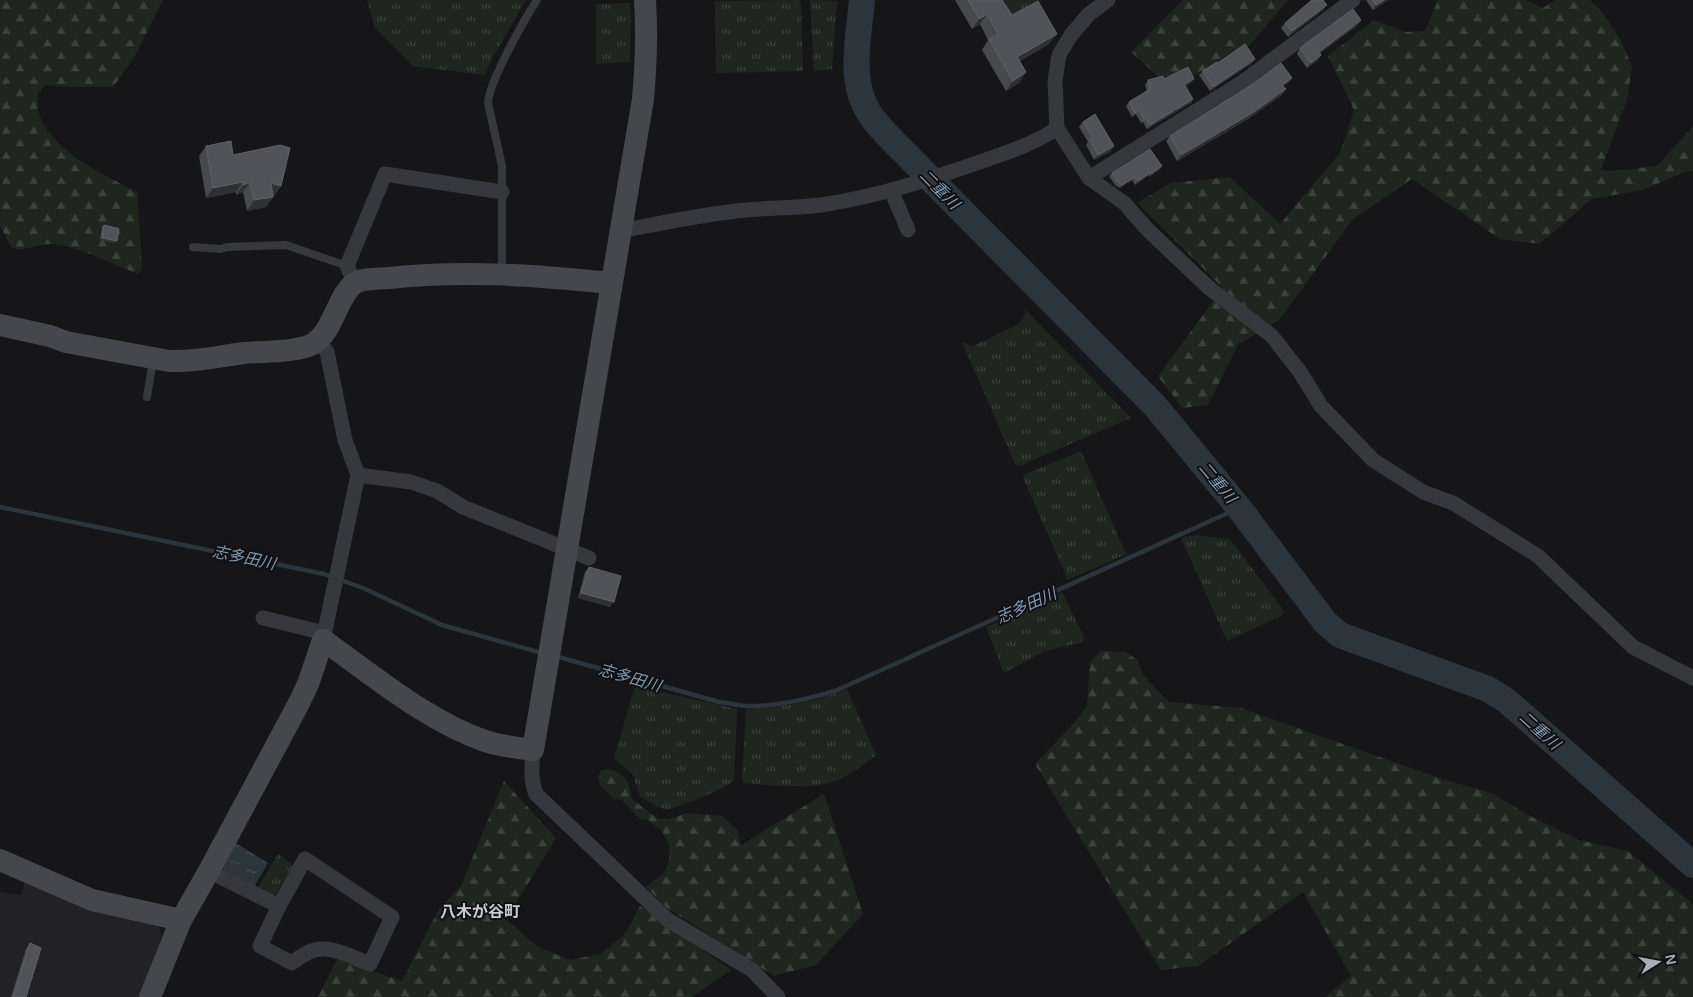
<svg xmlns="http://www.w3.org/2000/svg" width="1693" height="997" font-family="Arial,'Noto Sans JP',sans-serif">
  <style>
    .built { fill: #222225 }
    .grass { fill: url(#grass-tufts) }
    .forest { fill: url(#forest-firs) }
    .water { fill: url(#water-ripples) }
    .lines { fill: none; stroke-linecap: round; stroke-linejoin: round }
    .stream { stroke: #2c353c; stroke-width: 4.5 }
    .river { stroke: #2c353c; stroke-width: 26 }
    .lane { stroke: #37383d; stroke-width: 8 }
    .street { stroke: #37383d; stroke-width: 15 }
    .secondary { stroke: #45474d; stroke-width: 22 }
    .wall { fill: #47494d }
    .shaded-wall { fill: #2f3033 }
    .building { fill: #525359; stroke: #5f6168 }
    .labels { text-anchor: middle; stroke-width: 4; stroke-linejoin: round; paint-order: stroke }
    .water-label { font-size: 16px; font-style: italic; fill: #7f9bb3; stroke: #111113 }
    .neighbourhood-label { font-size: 16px; font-weight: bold; fill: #c9ccd4; stroke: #111113 }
  </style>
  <defs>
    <pattern id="grass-tufts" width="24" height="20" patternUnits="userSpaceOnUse" patternTransform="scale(1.25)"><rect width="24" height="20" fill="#1e261f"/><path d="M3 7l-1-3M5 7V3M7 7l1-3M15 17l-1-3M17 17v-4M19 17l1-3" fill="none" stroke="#3c433d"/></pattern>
    <pattern id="forest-firs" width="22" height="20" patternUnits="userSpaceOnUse" patternTransform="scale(1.25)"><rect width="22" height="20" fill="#1e261f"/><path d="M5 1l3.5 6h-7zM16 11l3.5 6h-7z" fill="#3c433d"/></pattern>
    <pattern id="water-ripples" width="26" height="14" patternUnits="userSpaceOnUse" patternTransform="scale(1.25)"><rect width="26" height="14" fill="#2c353c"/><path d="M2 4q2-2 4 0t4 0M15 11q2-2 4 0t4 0" fill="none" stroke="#485056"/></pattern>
  </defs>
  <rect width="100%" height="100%" fill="#161618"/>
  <path class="built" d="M26 880 158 924 162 937 140 997H0V892L21 895Z"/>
  <path class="grass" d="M367 0H526L493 57 485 75 413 66 375 28Z
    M799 0 801 4 803 71 716 73 715 1Z
    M810 0 837 1 832 69 814 71Z
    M955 0H1039L995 23 991 17 972 29Z
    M630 3 631 16 630 62 596 64V4Z
    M1025 309 1131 418 1019 466 1015 464 962 342 973 346 1019 324 1024 317Z
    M1081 451 1126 554 1068 580 1023 478 1025 474Z
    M1197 535 1228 539 1234 544 1284 611 1281 616 1227 641 1181 538Z
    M1062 592 1084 637 1083 642 1045 651 1004 673 986 627Z
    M635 686 737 709 734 781C723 789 677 810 665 809 657 808 647 800 640 797L633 775 614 758Z
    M847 689 876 755C863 765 849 776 833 782 809 790 769 785 743 783L742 778 746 709C781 707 815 703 847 689Z
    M278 854 293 865 276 894 271 896 257 889Z"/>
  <path class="forest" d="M0 0H163L135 56 113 87H66L45 85 38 94C38 99 37 105 38 110 48 150 103 174 137 192L142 269 138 274C112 264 81 247 53 244 39 243 26 252 12 248L0 226Z
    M1183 0H1288L1249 46 1171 88 1131 52Z
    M1438 0H1525L1543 8 1555 0H1590L1603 13 1620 39 1632 66 1627 100 1601 170 1613 171 1657 166 1693 126V171L1685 172 1642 190 1592 199 1539 244 1500 239 1412 179 1353 219 1280 319 1238 345 1208 405 1182 408 1158 376 1223 288 1137 203 1171 183 1230 177 1280 224 1340 153 1354 110 1328 56 1374 20 1405 32 1425 31Z
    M1102 651 1126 652 1137 660 1144 676 1169 702 1241 708 1439 778 1494 794 1526 814 1579 840 1628 851 1693 904V997H1325L1351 976 1303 892 1198 966 1161 970 1035 764 1075 722 1087 706 1090 661Z
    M610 769C629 777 628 779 632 799L658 819H669L687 813 722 816 737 829 741 845 824 794 863 914 816 965 774 976 667 908 646 887 665 872 669 860V844L662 831 647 819 641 820 622 800 614 799 601 786 597 778 602 770Z
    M504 781 556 838 506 919 538 947 570 960 601 954 625 934 640 906 731 970 692 997H318L337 959 402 981 438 911 461 886Z"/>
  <path class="water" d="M231 840 268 863 254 887 224 870 221 858Z"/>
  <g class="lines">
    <path class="stream" d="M0 507 324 574 363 588 442 625 542 653
      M555 656 719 702C728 703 737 705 746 706 776 707 807 699 835 691L1239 508"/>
    <path class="river" d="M862 0C859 36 848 80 869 113 878 127 890 138 902 150L1156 407 1239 508 1325 622 1340 635 1488 689 1507 701 1693 865"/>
    <path class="lane" d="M193 247 221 249 227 247 286 245 347 266
      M502 273V166L488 103C489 82 524 20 537 0
      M147 397 153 360"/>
    <path class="street" d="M1108 0 1089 14 1071 35 1059 55 1055 81 1057 128 1089 178 1124 203 1149 231 1208 287 1272 336 1300 372 1321 406 1373 460 1423 492 1453 503 1538 556 1633 647 1693 678
      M1089 178 1244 81 1353 0
      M891 190 908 230
      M621 227 631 229C666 222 701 215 736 211 766 207 797 209 827 204 878 196 928 180 977 163 1005 153 1033 145 1057 128
      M355 283 347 266 385 174 502 192
      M318 340 327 352 345 440 358 475 323 640
      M358 475 411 482 437 491 463 507 589 558
      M263 618 325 633
      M533 750C532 766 530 780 536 794L668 920 752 970 778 997
      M209 871 279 906 305 859 392 917 370 964C351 957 329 943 309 952 303 955 297 959 292 963L260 946 279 906"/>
    <path class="secondary" d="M0 325 50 336 66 342 169 361C194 362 220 356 244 353 264 351 285 353 305 347 309 346 315 343 318 340 334 327 339 293 355 283 364 278 379 279 389 278 460 270 530 275 601 282
      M0 860 92 900 181 920
      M150 997 181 920 209 871 299 703 308 684 323 640C373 675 427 721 485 741 500 746 517 748 533 750L643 99C646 66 647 33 645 0"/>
  </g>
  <path class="wall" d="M955 0H1002L1012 15 1049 44 1020 61 1026 72 1019 83 1006 91 982 50 988 40 980 24 972 29Z
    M1366 0H1388L1373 10Z
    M1323 10 1288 37 1281 28 1285 23Z
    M1358 25 1320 53 1321 55 1318 60 1307 68 1297 54 1300 48Z
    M1255 59 1252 63 1210 91 1199 75 1203 71 1218 63Z
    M1292 78 1288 83 1283 86 1282 95 1248 119 1177 161 1166 141 1170 136Z
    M1164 79 1191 83 1186 86 1193 99 1191 103 1147 129 1143 122 1141 123 1136 114 1132 117 1126 106 1129 102 1147 91 1145 85 1148 80Z
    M1083 122 1111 151 1094 160 1086 145 1088 142 1079 127Z
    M206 146 233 155 281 186 266 207 247 211 243 192 236 195V192L206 198 199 156Z
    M1162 166 1160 169 1149 177V175L1135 185 1132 180 1120 188 1115 185 1109 176 1112 173Z
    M104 225 117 241 115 243 100 240 102 227Z
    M589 567 610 607 578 598 585 572Z
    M30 943 26 997H11L26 949Z"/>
  <path class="shaded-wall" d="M1384 0H1388L1373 10 1376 5Z
    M1327 5 1323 10 1288 37 1292 31Z
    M987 14 980 24 972 29 979 19Z
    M1361 20 1358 25 1315 57 1319 52Z
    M1057 34 1049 44 1010 67 1017 57Z
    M1321 55 1318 60 1307 68 1311 63Z
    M1255 59 1252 63 1210 91 1213 87Z
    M1026 72 1019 83 1006 91 1013 81Z
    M1292 78 1288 83 1279 90 1282 85Z
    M1194 79 1191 83 1181 88 1184 84Z
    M1286 89 1282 95 1248 119 1177 161 1181 155Z
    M1193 99 1191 103 1147 129 1150 125Z
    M1114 146 1111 151 1094 160 1098 155Z
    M1162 166 1160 169 1149 177 1152 173Z
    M1151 172 1149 175 1135 185 1138 181Z
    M1135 177 1132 180 1120 188 1122 185Z
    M243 182 236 192 206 198 213 188Z
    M250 182 243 192 236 195 243 185Z
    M271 183 281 186 273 196Z
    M273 197 266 207 247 211 254 200Z
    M102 238 117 241 115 243 100 240Z
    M581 593 614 602 610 607 578 598Z"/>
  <path class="building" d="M968 0H1002L1012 15 1038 1 1057 34 1017 57 1026 72 1013 81 989 39 998 34 987 14 979 19Z
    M1312 0H1323L1327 5 1292 31 1285 23Z
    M1373 0H1384L1376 5Z
    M1353 9 1361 20 1319 52 1321 55 1311 63 1300 48Z
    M1245 44 1255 59 1213 87 1203 71 1217 62 1218 63Z
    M1281 63 1292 78 1282 85 1286 89 1252 113 1181 155 1170 136 1253 84Z
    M1188 67 1194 79 1184 84 1193 99 1150 125 1146 118 1144 119 1139 110 1135 113 1129 102 1150 89 1148 80 1163 76 1164 79Z
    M1095 114 1114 146 1098 155 1090 140 1093 138 1083 122Z
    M231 141 233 155 280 145 290 148 281 186 271 183 273 197 254 200 250 182 243 185V182L213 188 206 146Z
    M1150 149 1162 166 1152 173 1151 172 1138 181 1135 177 1122 185 1117 181 1112 173Z
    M104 225 119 229 117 241 102 238Z
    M589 567 621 576 614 602 581 593Z
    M30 943 41 948 26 997H13Z"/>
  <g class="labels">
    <g class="water-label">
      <text transform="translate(940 189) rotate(45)" y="6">二重川</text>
      <text transform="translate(1218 482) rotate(50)" y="6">二重川</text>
      <text transform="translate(244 557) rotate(12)" y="6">志多田川</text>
      <text transform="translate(1026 605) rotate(-24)" y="6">志多田川</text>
      <text transform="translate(630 677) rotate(16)" y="6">志多田川</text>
      <text transform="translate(1540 730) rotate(42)" y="6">二重川</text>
    </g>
    <g class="neighbourhood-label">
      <text x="480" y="917">八木が谷町</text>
    </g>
  </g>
  <g transform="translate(1658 962) rotate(79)" stroke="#111113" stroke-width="4" paint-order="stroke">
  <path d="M0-4L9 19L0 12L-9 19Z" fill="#a8adb8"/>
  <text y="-8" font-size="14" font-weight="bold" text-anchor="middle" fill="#a8adb8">N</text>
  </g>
</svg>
